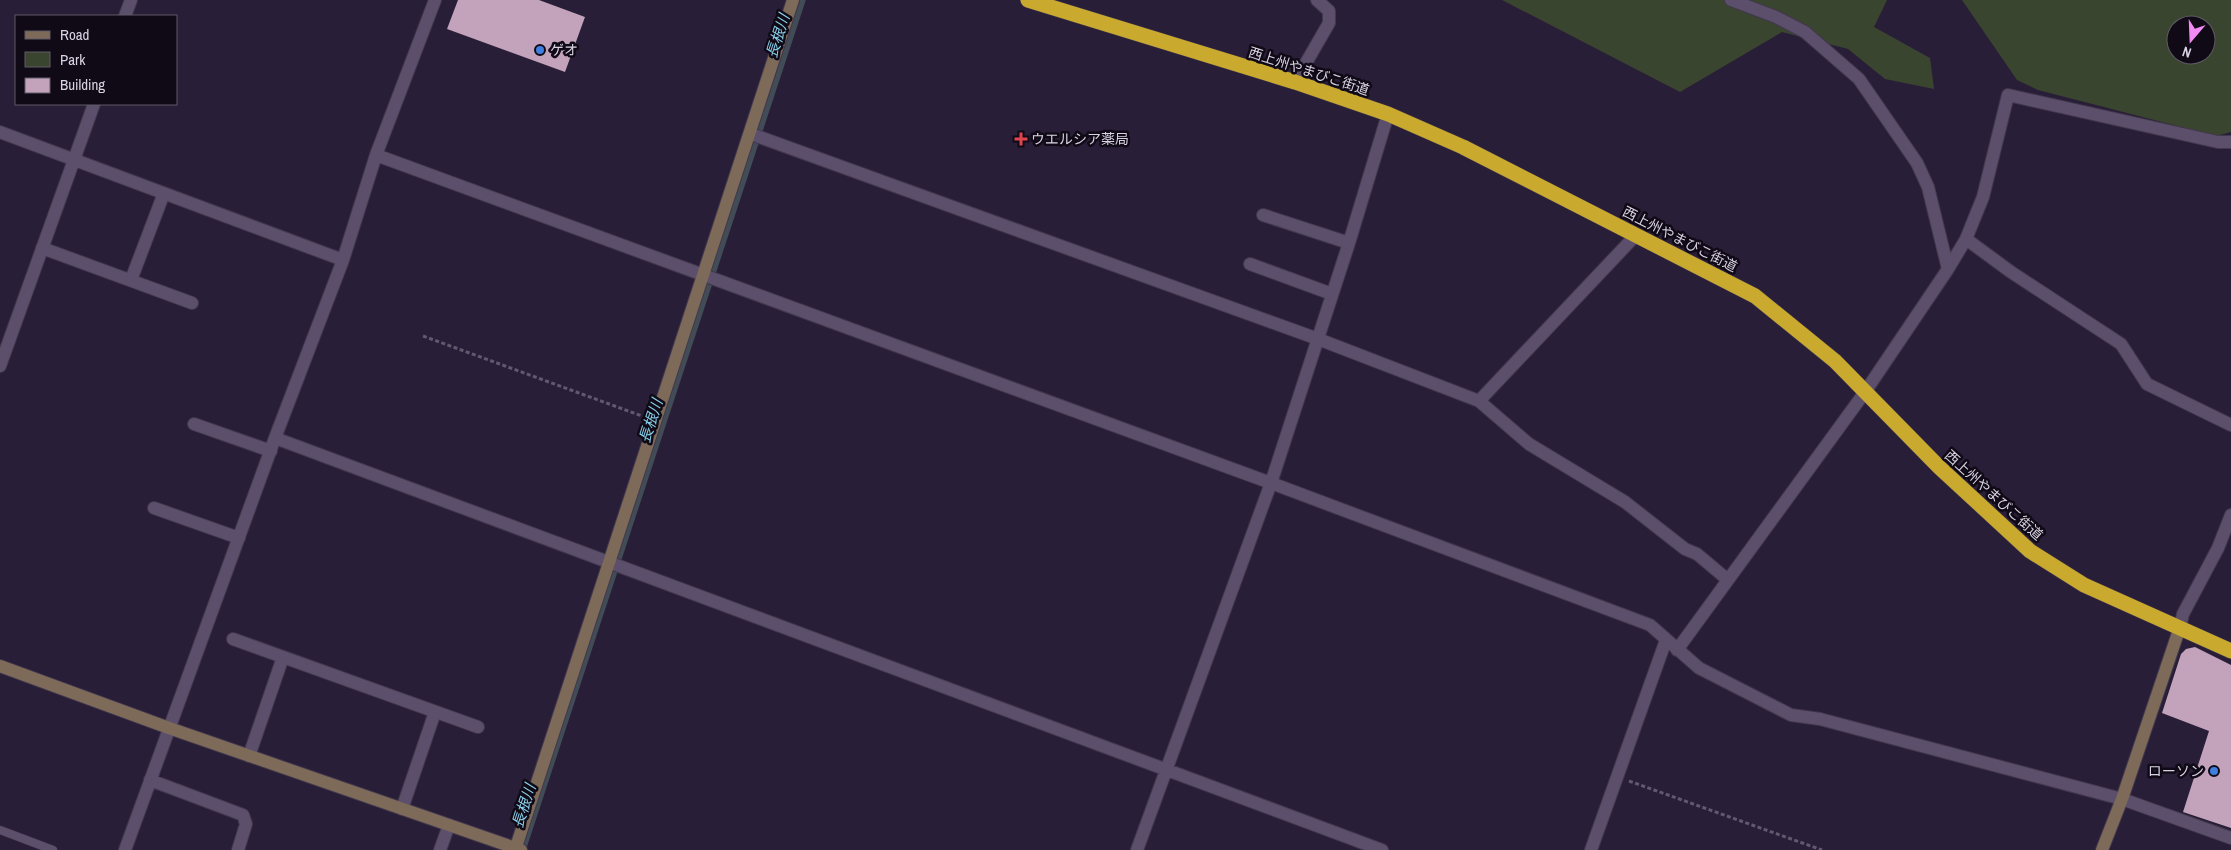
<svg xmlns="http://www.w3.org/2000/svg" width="2231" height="850" font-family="'Archivo Narrow','Noto Sans JP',sans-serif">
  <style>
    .green { fill: #3a452f; fill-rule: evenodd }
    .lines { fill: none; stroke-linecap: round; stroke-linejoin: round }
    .stream { stroke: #424c56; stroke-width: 5.5 }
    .building { fill: #c2a3bb }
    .lane-casing { stroke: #42384d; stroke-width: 9 }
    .street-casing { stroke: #42384d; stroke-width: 14 }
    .secondary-casing { stroke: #42384d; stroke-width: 14 }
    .highway-casing { stroke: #42384d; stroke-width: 16 }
    .path { stroke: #63596f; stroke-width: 3; stroke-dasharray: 4 2.5; stroke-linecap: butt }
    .lane { stroke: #5c4f6c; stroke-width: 8 }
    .street { stroke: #5c4f6c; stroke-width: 12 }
    .secondary { stroke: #7d6a59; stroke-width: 12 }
    .highway { stroke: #c9a92e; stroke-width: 15 }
    .shop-dot { fill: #3f7fe0; stroke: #0f0a15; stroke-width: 2 }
    .health-dot { fill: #e0444e; stroke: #0f0a15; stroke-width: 2 }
    .labels { text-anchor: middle; stroke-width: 5; stroke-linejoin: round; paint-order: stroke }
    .poi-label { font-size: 14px; fill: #d9d2e3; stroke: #0f0a15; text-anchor: start }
    .street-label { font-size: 14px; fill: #d9d2e3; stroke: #0f0a15 }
    .water-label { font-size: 15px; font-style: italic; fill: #8ad2ed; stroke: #0f0a15 }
  </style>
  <rect width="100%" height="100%" fill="#291e37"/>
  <path class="green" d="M1502 0H1887L1874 27 1930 58 1934 89 1885 79 1848 49 1782 32 1680 92Z
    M1962 0H2231V132L2216 136 2038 90 2017 80ZM2176 25H2206V55H2176Z"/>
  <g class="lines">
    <path class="stream" d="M523 850 803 0"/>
  </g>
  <path class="building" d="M458 0H539L585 17 565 72 447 29Z
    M2195 647 2231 665V828L2183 812 2209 731 2162 713 2181 654 2186 649Z"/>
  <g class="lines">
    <defs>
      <path id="lane" d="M0 830 53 850"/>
      <path id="street" d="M1731 0 1776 17 1805 32 1859 79 1917 163 1928 187 1948 269
        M125 16 131 0
        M1295 82 1329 23V11L1317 0
        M0 132 343 260
        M751 134 1318 339 1479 401 1529 444 1625 502 1685 549 1697 554 1728 580
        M376 155 1271 483 1650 625 1699 668 1791 715 1820 719 2122 799 2231 838
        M1263 215 1349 243
        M1966 239 2011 272 2121 344 2147 384 2231 425
        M42 248 192 303
        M1250 264 1332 294
        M131 280 164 193
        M0 366 94 104
        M1479 401 1636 235
        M194 424 271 451
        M275 438 1382 850
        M154 508 239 538
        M2180 627 2183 614 2218 548 2231 515
        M233 639 478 727
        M1677 650 1865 392 1948 269 1966 239 1983 197 2008 95 2218 142H2231
        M249 756 283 657
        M150 780 243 815 246 824 238 850
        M402 809 435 712
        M125 850 275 438 343 260 376 155 435 0
        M440 850 449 825
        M1137 850 1271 483 1349 243 1388 114
        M1591 850 1666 640"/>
      <path id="secondary" d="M0 666 169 728 521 850
        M515 850 793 0
        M2102 850 2122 799 2180 627"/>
      <path id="highway" d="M1028 0 1295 82 1388 114 1463 147 1755 296 1835 361 1939 467 2030 551 2084 585 2231 651"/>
    </defs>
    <use href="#lane" class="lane-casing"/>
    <use href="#street" class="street-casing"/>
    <use href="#secondary" class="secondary-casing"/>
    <use href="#highway" class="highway-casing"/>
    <path class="path" d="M423 336 642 416
      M1629 781 1822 850"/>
    <use href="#lane" class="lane"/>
    <use href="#street" class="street"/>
    <use href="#secondary" class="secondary"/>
    <use href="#highway" class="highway"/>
  </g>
  <g class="shop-dot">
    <circle cx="540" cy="50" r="5"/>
    <circle cx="2214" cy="771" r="5"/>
  </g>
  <path class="health-dot" d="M1018.5 131.5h5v5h5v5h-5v5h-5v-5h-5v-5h5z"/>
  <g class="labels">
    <g class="poi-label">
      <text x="550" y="55">ゲオ</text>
      <text x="1031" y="144">ウエルシア薬局</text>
      <text x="2204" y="776" text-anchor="end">ローソン</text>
    </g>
    <g class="street-label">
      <text transform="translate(1309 71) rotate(18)" y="5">西上州やまびこ街道</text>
      <text transform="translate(1680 239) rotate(27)" y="5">西上州やまびこ街道</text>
      <text transform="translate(1994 495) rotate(42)" y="5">西上州やまびこ街道</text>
    </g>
    <g class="water-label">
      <text transform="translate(778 36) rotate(-72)" y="5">長根川</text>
      <text transform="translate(651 421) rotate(-72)" y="5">長根川</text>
      <text transform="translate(524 806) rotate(-72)" y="5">長根川</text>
    </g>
  </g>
  <rect x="15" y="15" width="162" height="90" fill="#0f0a15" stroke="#605a67"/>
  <rect x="25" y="31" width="25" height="8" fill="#7d6a59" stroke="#605a67"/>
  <text x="60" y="40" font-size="15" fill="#d9d2e3">Road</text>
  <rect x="25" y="52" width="25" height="15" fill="#3a452f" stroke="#605a67"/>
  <text x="60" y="65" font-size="15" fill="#d9d2e3">Park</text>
  <rect x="25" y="78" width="25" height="15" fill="#c2a3bb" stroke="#605a67"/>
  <text x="60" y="90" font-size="15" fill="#d9d2e3">Building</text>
  <g transform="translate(2191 40) rotate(199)"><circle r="24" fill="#0f0a15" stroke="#605a67"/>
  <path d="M0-4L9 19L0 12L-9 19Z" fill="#f18af5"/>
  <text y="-8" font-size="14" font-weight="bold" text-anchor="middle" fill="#d9d2e3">N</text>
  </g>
</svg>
